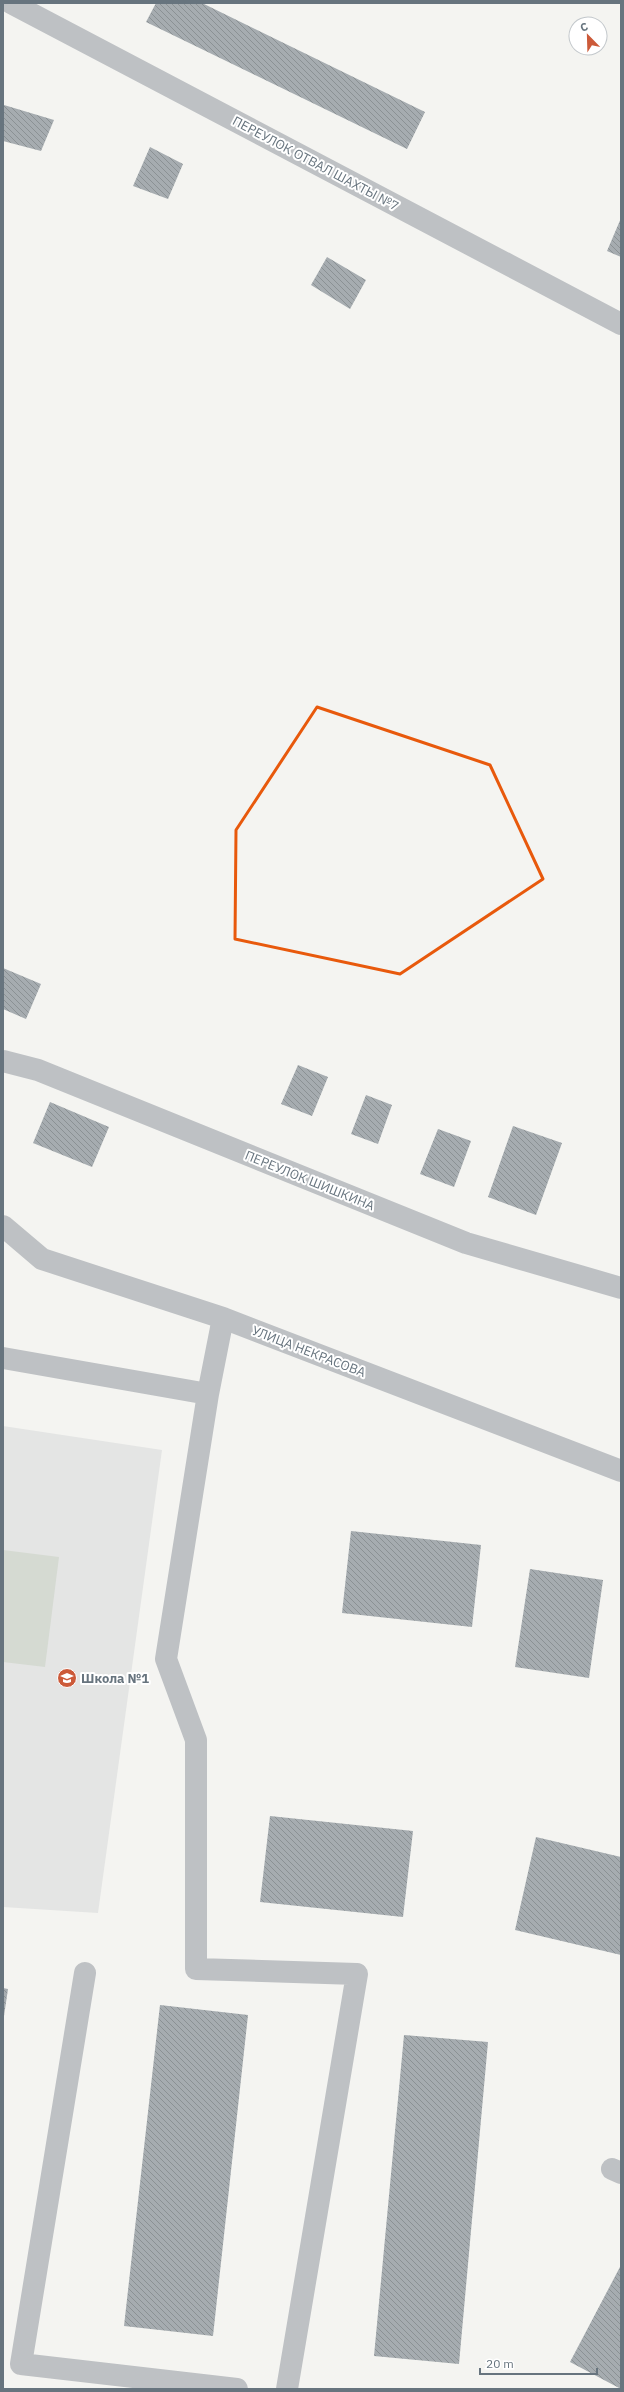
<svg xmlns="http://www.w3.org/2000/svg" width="624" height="2392" font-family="'IBM Plex Sans',sans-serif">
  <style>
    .built { fill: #e4e5e4 }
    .pitch { fill: #d5dad2 }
    .building { fill: url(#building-back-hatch) }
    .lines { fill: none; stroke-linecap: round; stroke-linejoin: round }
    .minor { stroke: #bec1c4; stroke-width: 22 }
    .marked { fill: none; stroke: #e8590c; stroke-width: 3; stroke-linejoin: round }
    .labels { text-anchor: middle; stroke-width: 4; stroke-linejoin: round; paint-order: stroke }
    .street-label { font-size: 13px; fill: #67747e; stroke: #fff }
    .poi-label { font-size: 13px; font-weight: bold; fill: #67747e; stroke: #fff; text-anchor: start }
  </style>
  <defs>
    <pattern id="building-back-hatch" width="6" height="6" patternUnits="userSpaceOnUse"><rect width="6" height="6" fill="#a6acb0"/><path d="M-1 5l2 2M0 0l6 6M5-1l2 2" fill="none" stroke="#8b9194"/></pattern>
  </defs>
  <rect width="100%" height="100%" fill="#f4f4f1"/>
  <path class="built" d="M3 1426 162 1450 98 1913 3 1907Z"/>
  <path class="pitch" d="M3 1550 59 1557 45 1667 3 1662Z"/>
  <path class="building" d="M156 3H202L425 112 407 149 146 22Z
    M4 105 54 120 41 151 3 141Z
    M150 147 183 164 168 199 133 186Z
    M621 218V257L607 251Z
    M327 257 366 280 350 309 311 285Z
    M3 968 41 984 26 1019 3 1009Z
    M298 1065 328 1077 312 1116 281 1104Z
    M366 1095 392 1105 378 1144 351 1134Z
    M50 1102 109 1127 92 1167 33 1143Z
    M513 1126 562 1143 536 1215 488 1197Z
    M438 1129 471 1141 454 1187 420 1174Z
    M351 1531 481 1545 472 1627 342 1613Z
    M530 1569 603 1580 589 1678 515 1667Z
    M270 1816 413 1831 403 1917 260 1902Z
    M536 1837 621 1857V1955L515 1930Z
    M3 1988 8 1989 4 2016H3Z
    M160 2005 248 2015 213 2336 124 2326Z
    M404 2035 488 2042 459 2364 374 2356Z
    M621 2265V2389L570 2362Z"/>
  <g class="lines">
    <path class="minor" d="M11 3 621 324
      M3 1061 38 1070 466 1243 621 1288
      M3 1226 42 1259 223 1318 621 1471
      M223 1318 208 1394 166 1659 196 1740V1969L357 1974 287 2389
      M3 1358 208 1394
      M85 1973 21 2364 237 2389
      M612 2169 621 2173"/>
  </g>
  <path class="marked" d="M317 707 490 765 543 879 400 974 235 939 236 830Z"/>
  <defs>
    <symbol id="school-disc" viewBox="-11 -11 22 22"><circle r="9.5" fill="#cc5a39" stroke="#fff"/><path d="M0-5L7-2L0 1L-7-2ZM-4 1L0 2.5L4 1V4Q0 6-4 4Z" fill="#fff"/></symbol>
  </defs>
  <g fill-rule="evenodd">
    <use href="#school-disc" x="56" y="1667" width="22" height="22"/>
  </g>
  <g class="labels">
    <g class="street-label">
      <text transform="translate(316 163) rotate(28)" y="5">ПЕРЕУЛОК ОТВАЛ ШАХТЫ №7</text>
      <text transform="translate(310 1180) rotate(22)" y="5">ПЕРЕУЛОК ШИШКИНА</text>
      <text transform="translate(309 1351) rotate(21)" y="5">УЛИЦА НЕКРАСОВА</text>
    </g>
    <g class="poi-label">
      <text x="81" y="1683">Школа №1</text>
    </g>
  </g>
  <rect width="624" height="2392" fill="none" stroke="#67747e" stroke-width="8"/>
  <g transform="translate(588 36) rotate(337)"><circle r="19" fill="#ffffff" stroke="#c2c7cb"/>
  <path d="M0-3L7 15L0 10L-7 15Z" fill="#cc5a39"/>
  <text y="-6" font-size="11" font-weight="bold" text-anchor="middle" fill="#67747e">С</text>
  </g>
  <path d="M480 2368v6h117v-6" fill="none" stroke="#67747e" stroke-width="2"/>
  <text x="486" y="2368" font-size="12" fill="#67747e" stroke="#ffffff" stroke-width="3" paint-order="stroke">20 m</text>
</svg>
